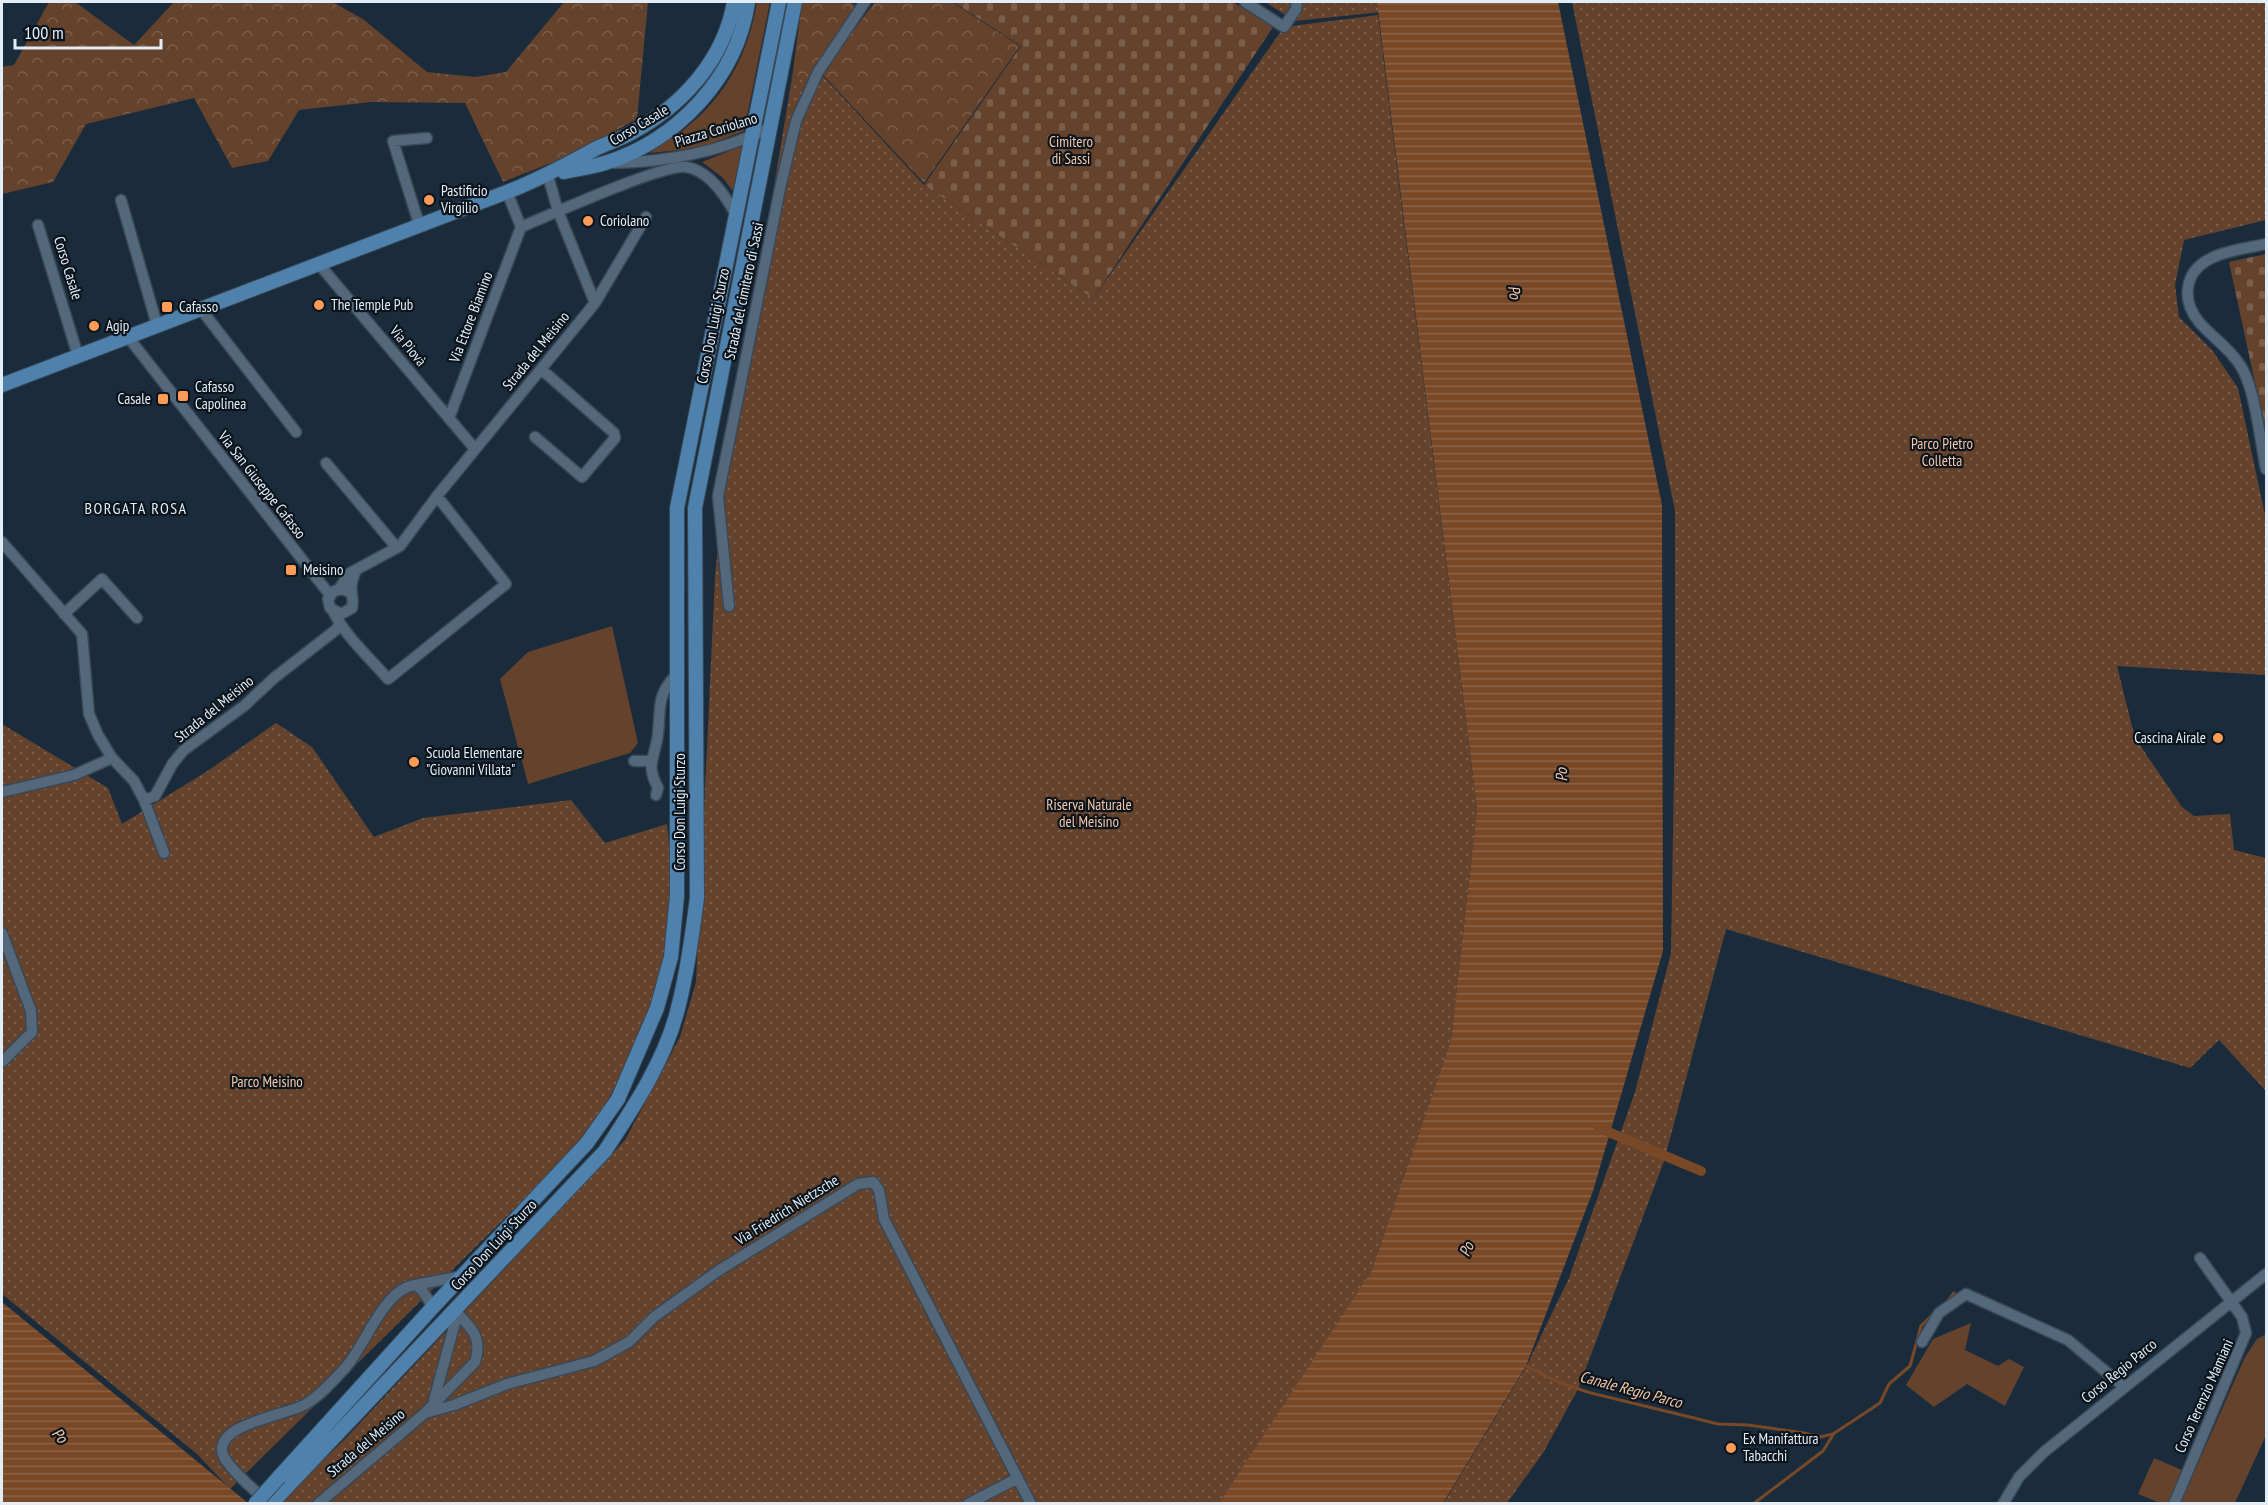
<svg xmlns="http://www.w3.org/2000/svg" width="2268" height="1505" font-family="'PT Sans Narrow',sans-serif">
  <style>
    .green { fill: #64422c }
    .forest { fill: url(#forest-crowns) }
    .cemetery { fill: url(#cemetery-stones) }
    .park { fill: url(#park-dots) }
    .water { fill: url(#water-rules) }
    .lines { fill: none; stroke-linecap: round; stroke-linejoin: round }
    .stream { stroke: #784827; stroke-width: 3 }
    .canal { stroke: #784827; stroke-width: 10 }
    .minor-casing { stroke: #394856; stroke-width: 13 }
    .major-casing { stroke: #394856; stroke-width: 16 }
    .minor { stroke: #54687b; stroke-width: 10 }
    .major { stroke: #4f81ad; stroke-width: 14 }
    .major-bridge-casing { stroke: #394856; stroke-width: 16; stroke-linecap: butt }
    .major-bridge { stroke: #4f81ad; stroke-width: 14 }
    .poi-dot { fill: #fe9b58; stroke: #0c141b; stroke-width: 2 }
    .labels { text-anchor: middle; stroke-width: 4.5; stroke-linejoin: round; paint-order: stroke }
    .street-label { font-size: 15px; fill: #e2edf8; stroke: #0c141b }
    .park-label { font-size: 15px; fill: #f6c7a9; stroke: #0c141b }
    .poi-label { font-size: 15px; fill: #e2edf8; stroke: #0c141b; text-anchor: start }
    .water-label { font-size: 16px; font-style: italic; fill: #f4c5a8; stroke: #0c141b }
    .neighbourhood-label { font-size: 16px; letter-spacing: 1.5px; fill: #e2edf8; stroke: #0c141b }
  </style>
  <defs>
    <pattern id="forest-crowns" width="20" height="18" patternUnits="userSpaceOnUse" patternTransform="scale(1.5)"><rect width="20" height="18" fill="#64422c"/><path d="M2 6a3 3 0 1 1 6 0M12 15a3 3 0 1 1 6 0" fill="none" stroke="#7a5e4b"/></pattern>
    <pattern id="cemetery-stones" width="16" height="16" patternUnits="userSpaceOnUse" patternTransform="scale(1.5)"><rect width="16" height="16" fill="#64422c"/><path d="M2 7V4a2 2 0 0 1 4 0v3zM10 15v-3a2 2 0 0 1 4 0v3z" fill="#7a5e4b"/></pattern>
    <pattern id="park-dots" width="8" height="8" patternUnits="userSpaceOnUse" patternTransform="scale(1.5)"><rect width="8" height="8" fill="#64422c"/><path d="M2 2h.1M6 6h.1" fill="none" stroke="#7a5e4b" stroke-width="1.8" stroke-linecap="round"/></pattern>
    <pattern id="water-rules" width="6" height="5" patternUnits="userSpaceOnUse" patternTransform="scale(1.5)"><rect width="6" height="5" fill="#784827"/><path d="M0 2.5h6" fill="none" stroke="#8b6347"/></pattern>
  </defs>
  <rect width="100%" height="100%" fill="#1a2c3c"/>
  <path class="green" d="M757 2H770L744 131 699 148 650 153C655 146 678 135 687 127 727 95 749 51 757 2Z
    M742 146 733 191 722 177 702 162Z
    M612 626 638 743 630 753 528 784 500 679 528 652Z
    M1971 1323 1965 1350 1998 1366 2009 1359 2024 1367 2005 1406 1967 1384 1934 1407 1906 1385 1933 1339Z
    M2266 1334V1435L2235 1503 2180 1504 2245 1357 2257 1339Z
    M2154 1458 2182 1470 2168 1503H2160L2138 1494Z"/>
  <path class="forest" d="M49 2H75L134 45 174 2H332L363 19 427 72 475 77 506 72 564 2H648L637 119 571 155 503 182 465 103 371 102 299 110 268 161 232 168 194 98 86 124 53 182 2 194V67L14 65Z
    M802 2H849L859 7 817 73 792 78Z
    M875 2H952L1020 46 924 183 821 73Z"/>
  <path class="cemetery" d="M953 2H1233L1273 27 1093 299 924 185 1021 46Z
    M2266 254V434L2229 262Z"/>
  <path class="park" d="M1265 2H1390L1391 11 1295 21Z
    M1572 2H2266V220L2184 240 2175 285 2179 317 2212 350 2238 388 2266 520V675L2117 666 2135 738 2182 807 2194 816 2230 814 2234 850 2266 858V1091L2219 1040 2190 1068 1726 929 1664 1161 1578 1389 1543 1453 1507 1503 1443 1504 1526 1367 1569 1278 1635 1092 1671 953 1675 712V511Z
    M1378 15 1477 809 1451 1040 1371 1272 1344 1317 1219 1503 278 1504 347 1437 625 1140 680 1037 696 982 715 577 723 492 792 78 819 72 924 185 1093 299 1284 27Z
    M276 723 312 747 374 837 423 818 571 800 605 843 667 824 672 874 668 926 661 974 648 1018 628 1067 581 1143 230 1489 197 1454 2 1294V724L108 788 122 824 209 770Z"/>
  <path class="water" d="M1377 2H1558L1662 505 1663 951 1593 1191 1526 1366 1443 1503H1219L1371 1272 1451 1040 1477 809Z
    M2 1302 248 1503H2Z"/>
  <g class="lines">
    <path class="stream" d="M1946 1303 1954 1293
      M1524 1365 1560 1383 1591 1393 1694 1418 1718 1424 1748 1425 1804 1433 1820 1437 1833 1434 1880 1403 1889 1384 1910 1366 1921 1326 1932 1315
      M1753 1504 1823 1451 1833 1435"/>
    <path class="canal" d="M1599 1128 1701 1171"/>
    <defs>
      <path id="minor" d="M1245 2 1284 27 1296 9 1297 2
        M613 163C667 162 720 152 769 128
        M548 176 558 211 595 303
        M507 192 521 227
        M121 200 157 325
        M419 224 393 141 427 138
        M38 225 78 356
        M521 227C550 215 662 164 686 167 708 170 725 195 735 213
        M2266 244C2239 250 2192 253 2188 288 2186 301 2191 312 2199 322 2213 338 2233 351 2243 370 2256 396 2260 440 2266 469
        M318 263 475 449
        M200 308 296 432
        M128 337 330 595
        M449 418 521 227
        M535 437 582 477 615 438 614 433 541 369
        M326 463 397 548
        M2 542 82 634 89 714 98 735 112 758 134 781 144 800 155 796 173 763 184 750 244 706 274 678 337 629 339 624
        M339 589 350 573 400 546 437 496 595 303 646 217
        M349 592 343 589 334 591 328 599 330 608 341 614 352 608C355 595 347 591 355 573
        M729 606 718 496 781 184 796 121 818 72 865 2
        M333 611C346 637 369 657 388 679L506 584 437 496
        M64 614 102 579 137 618
        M634 761H651
        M2 792 74 775 112 758
        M656 795 658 788C645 764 655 758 658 734 661 706 656 696 677 674
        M144 800 164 853
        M2 933 31 1011 32 1032 2 1062
        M433 1307 422 1290 415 1285 462 1276
        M1922 1342 1939 1313 1966 1294 2068 1340 2124 1387
        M434 1400 455 1323V1311
        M425 1413 454 1405 507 1384 594 1361 629 1342 654 1317 718 1271 858 1184 873 1182 879 1190 884 1219 1031 1504
        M266 1501C256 1491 222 1464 222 1450 221 1423 287 1415 306 1404 321 1395 334 1380 346 1367 366 1344 384 1289 415 1285
        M318 1504 425 1413 475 1362C483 1338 471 1327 455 1311
        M968 1504 1018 1478
        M2003 1504 2019 1477 2044 1452 2266 1274
        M2174 1504 2246 1333 2242 1317 2200 1258"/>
      <path id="major" d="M564 172C578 169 592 167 605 163 678 140 737 77 748 2
        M2 385 507 192C539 180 567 164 597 148 608 143 620 139 631 133 682 106 724 60 734 2
        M279 1477 433 1307 587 1143 618 1099 657 1008 671 957 677 896V508L779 2
        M271 1504 605 1151C633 1108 664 1062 677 1012 687 974 692 936 697 898L695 508 795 2"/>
    </defs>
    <use href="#minor" class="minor-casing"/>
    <use href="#major" class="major-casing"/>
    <use href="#minor" class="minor"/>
    <use href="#major" class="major"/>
    <defs>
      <path id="major-bridge" d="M255 1504 279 1477"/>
    </defs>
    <use href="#major-bridge" class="major-bridge-casing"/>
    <use href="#major-bridge" class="major-bridge"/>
  </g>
  <g class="poi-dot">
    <circle cx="429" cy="200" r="6"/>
    <circle cx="588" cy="221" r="6"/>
    <circle cx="319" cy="305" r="6"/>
    <rect x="161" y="301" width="12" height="12" rx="3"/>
    <circle cx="94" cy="326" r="6"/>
    <rect x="177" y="390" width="12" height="12" rx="3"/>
    <rect x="157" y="393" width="12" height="12" rx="3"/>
    <rect x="285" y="564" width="12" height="12" rx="3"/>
    <circle cx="2218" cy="738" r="6"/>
    <circle cx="414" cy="762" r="6"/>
    <circle cx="1731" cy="1448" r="6"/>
  </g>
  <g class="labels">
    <g class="street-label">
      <text transform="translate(639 125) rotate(-31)" y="5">Corso Casale</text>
      <text transform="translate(716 130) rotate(-17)" y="5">Piazza Coriolano</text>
      <text transform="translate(68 268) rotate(73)" y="5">Corso Casale</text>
      <text transform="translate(744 291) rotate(-78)" y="5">Strada del cimitero di Sassi</text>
      <text transform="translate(471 317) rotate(-69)" y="5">Via Ettore Biamino</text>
      <text transform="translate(713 326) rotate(-79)" y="5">Corso Don Luigi Sturzo</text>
      <text transform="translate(408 346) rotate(50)" y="5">Via Piovà</text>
      <text transform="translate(536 351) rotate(-51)" y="5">Strada del Meisino</text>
      <text transform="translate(262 485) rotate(52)" y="5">Via San Giuseppe Cafasso</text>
      <text transform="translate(214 709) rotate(-39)" y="5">Strada del Meisino</text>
      <text transform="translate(680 812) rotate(-90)" y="5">Corso Don Luigi Sturzo</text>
      <text transform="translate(787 1210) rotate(-32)" y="5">Via Friedrich Nietzsche</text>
      <text transform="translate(494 1245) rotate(-47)" y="5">Corso Don Luigi Sturzo</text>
      <text transform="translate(2119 1371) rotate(-39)" y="5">Corso Regio Parco</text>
      <text transform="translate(2204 1396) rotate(-66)" y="5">Corso Terenzio Mamiani</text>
      <text transform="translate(366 1443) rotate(-40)" y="5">Strada del Meisino</text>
    </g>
    <g class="park-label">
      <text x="1071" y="147">Cimitero<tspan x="1071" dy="17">di Sassi</tspan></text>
      <text x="1942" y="449">Parco Pietro<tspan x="1942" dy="17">Colletta</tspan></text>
      <text x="1089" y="810">Riserva Naturale<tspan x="1089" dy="17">del Meisino</tspan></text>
      <text x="267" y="1087">Parco Meisino</text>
    </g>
    <g class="poi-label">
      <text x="441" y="196">Pastificio<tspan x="441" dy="17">Virgilio</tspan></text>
      <text x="600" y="226">Coriolano</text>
      <text x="331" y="310">The Temple Pub</text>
      <text x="179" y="312">Cafasso</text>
      <text x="106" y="331">Agip</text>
      <text x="195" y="392">Cafasso<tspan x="195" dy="17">Capolinea</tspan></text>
      <text x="151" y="404" text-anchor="end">Casale</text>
      <text x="303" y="575">Meisino</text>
      <text x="2206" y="743" text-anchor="end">Cascina Airale</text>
      <text x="426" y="758">Scuola Elementare<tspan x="426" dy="17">"Giovanni Villata"</tspan></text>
      <text x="1743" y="1444">Ex Manifattura<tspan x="1743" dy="17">Tabacchi</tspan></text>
    </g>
    <g class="water-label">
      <text transform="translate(1515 292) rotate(81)" y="6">Po</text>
      <text transform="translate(1561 775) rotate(-92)" y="6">Po</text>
      <text transform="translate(1466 1249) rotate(-67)" y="6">Po</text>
      <text transform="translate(1631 1389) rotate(15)" y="6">Canale Regio Parco</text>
      <text transform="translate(60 1435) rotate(49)" y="6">Po</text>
    </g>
    <g class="neighbourhood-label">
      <text x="136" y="514">BORGATA ROSA</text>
    </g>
  </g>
  <rect width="2268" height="1505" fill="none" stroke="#e2edf8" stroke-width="6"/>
  <path d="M15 39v9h146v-9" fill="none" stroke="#e2edf8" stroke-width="3"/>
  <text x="24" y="39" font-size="18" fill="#e2edf8" stroke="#0c141b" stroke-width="4.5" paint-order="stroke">100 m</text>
</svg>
